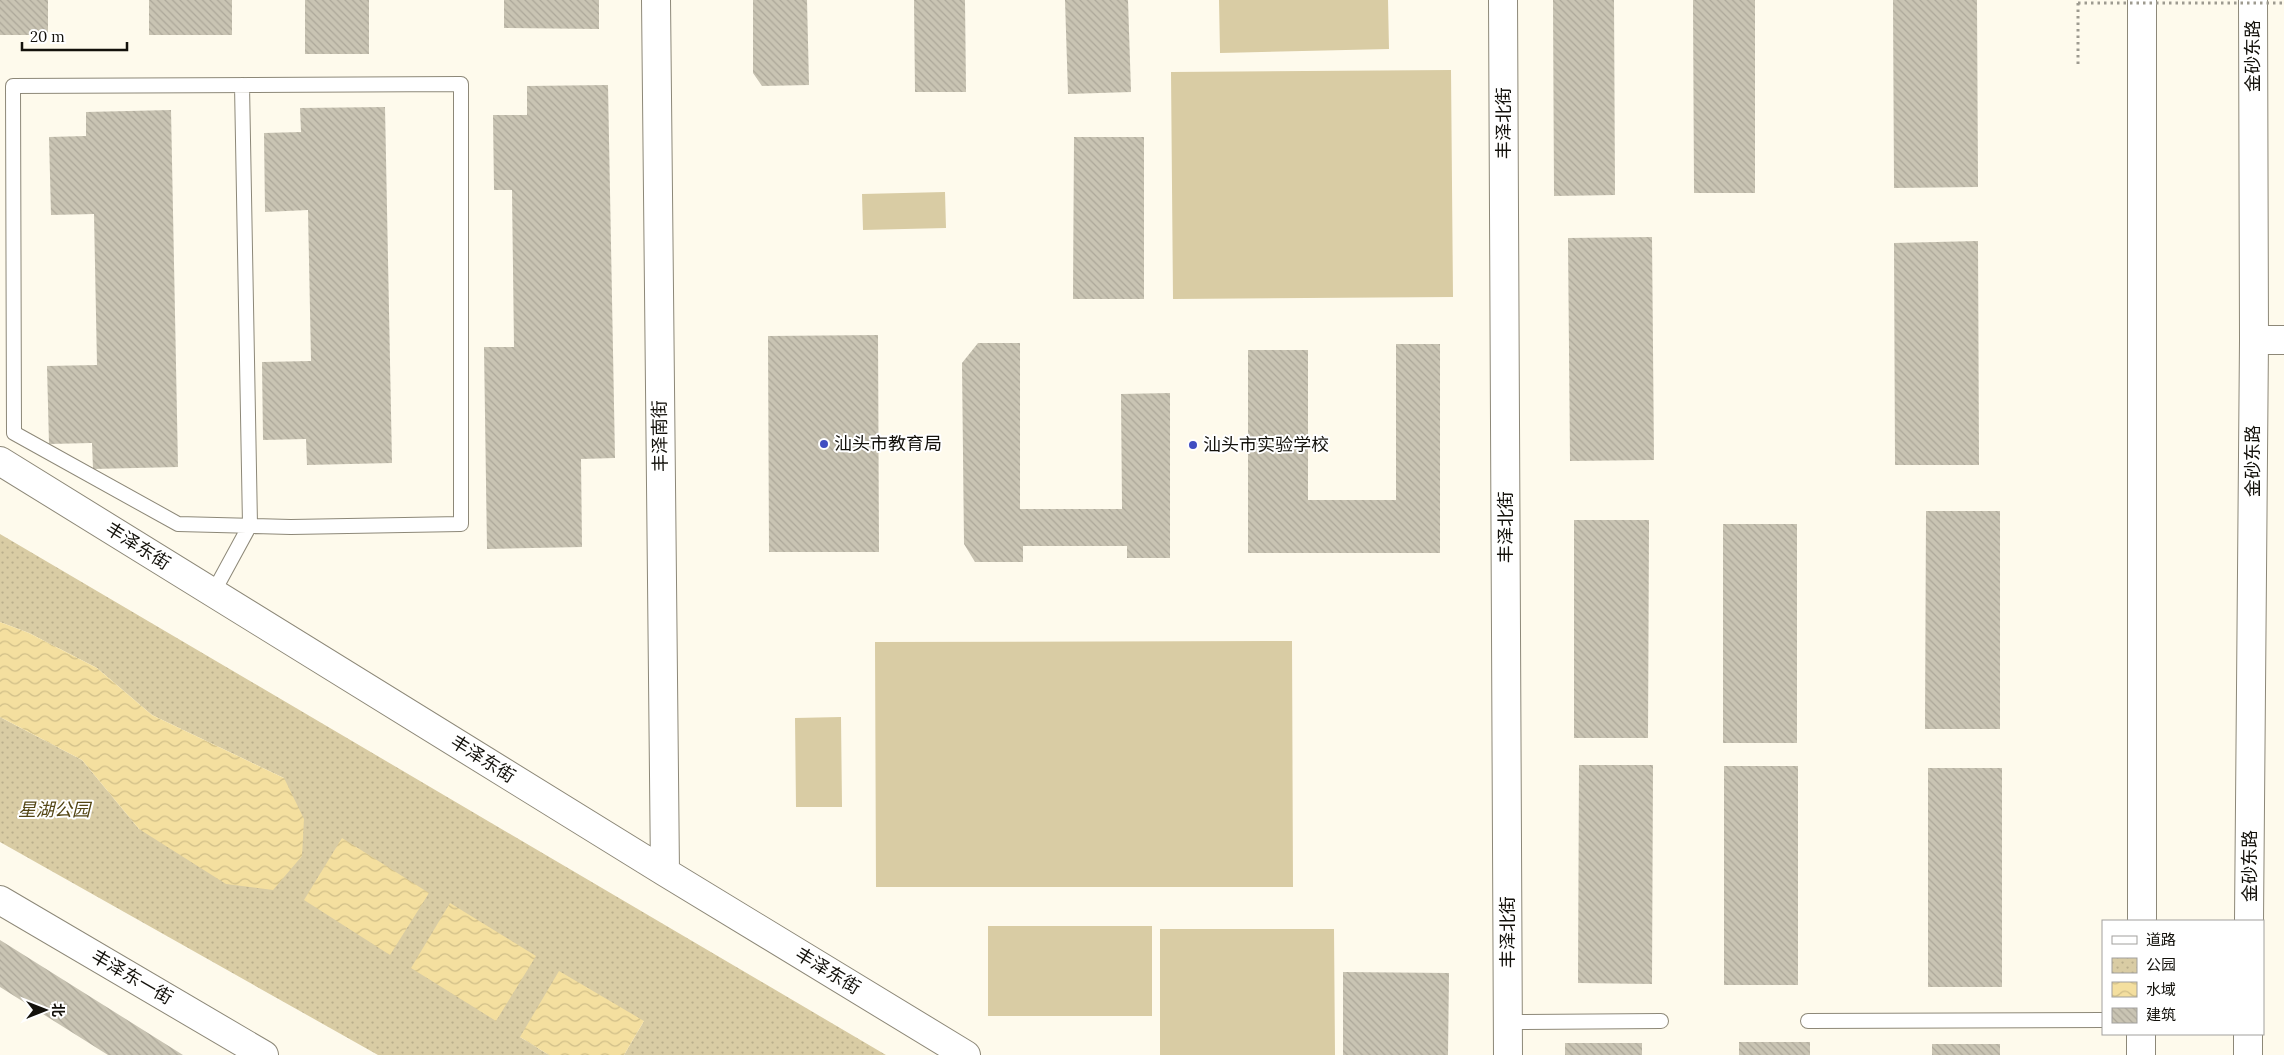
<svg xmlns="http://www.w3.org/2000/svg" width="2284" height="1055" font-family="Lora,'Noto Sans SC',serif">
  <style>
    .green { fill: #d9cca4 }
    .park { fill: url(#park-dots) }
    .water { fill: url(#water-waves) }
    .building { fill: url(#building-back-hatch) }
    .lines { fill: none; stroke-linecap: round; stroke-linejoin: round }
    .lane-casing { stroke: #8d8878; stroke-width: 16 }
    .street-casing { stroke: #8d8878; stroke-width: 30 }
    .primary-casing { stroke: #8d8878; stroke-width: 30 }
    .path { stroke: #9d9a8f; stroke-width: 3; stroke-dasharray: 2.5 4; stroke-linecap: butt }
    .lane { stroke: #fff; stroke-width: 14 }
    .street { stroke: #fff; stroke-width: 28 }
    .primary { stroke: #fff; stroke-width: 28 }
    .path-bridge { stroke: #9d9a8f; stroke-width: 3; stroke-dasharray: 2.5 4; stroke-linecap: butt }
    .poi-dot { fill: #404dc1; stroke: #fff; stroke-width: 2 }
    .labels { text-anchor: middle; stroke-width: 4; stroke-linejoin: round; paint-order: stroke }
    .street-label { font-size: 18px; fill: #13110b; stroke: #fff }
    .poi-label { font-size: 18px; fill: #13110b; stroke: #fff; text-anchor: start }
    .park-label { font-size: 18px; font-style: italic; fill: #534514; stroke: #fff }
  </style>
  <defs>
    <pattern id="park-dots" width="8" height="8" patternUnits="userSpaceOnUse" patternTransform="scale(1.25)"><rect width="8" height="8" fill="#d9cca4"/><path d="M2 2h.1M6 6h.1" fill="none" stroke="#b9ae8c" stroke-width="1.8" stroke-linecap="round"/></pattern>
    <pattern id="water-waves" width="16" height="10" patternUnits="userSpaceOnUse" patternTransform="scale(1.25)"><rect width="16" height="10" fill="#f4df9f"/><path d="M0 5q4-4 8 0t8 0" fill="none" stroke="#d0be88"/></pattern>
    <pattern id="building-back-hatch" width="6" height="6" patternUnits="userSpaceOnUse" patternTransform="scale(1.25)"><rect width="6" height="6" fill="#c9c4b3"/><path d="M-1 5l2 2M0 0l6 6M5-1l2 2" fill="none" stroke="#aca799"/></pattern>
  </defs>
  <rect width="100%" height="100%" fill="#fefaec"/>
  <path class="green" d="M1219 0H1388L1389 49 1220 53Z
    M1451 70 1453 297 1173 299 1171 72Z
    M945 192 946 228 863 230 862 194Z
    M1292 641 1293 887H876L875 642Z
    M841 717 842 807H796L795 718Z
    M988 926H1152V1016H988Z
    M1160 929H1334L1335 1055H1160Z"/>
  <path class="park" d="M0 534 886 1055H624L644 1021 520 1037 549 1055H378L0 842V717L82 760 139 829 284 778 152 715 97 668 29 633 0 622Z"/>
  <path class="water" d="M0 622 29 633 97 668 152 715 284 778 304 819 302 856 273 890 226 884 139 829 82 760 0 717Z
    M342 838 429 893 390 955 304 900Z
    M450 903 536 956 496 1021 411 968Z
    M559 971 644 1021 624 1055H549L520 1037Z"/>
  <path class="building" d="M0 0H48V35H0Z
    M149 0H232V35H149Z
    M305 0H369V54H305Z
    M504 0H599V29L504 28Z
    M753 0H807L809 85 762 86 753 73Z
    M914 0H965L966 92H915Z
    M1065 0H1128L1131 92 1068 94Z
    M1553 0H1614L1615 195 1554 196Z
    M1693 0H1755V193H1694Z
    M1893 0H1977L1978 187 1894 188Z
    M608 85 615 458 581 459 582 547 487 549 484 347H514L512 190H494L493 115H527V86Z
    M385 107 392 463 307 465 306 439 263 440 262 362 311 361 308 210 265 212 264 133 301 132 300 108Z
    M171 110 178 467 93 469 92 443 49 444 47 366 97 365 94 214 51 215 49 137 86 136V112Z
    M1074 137H1144V299H1073Z
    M1652 237 1654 460 1570 461 1568 238Z
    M1978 241 1979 465H1895L1894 243Z
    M878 335 879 552H769L768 336Z
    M978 343H1020V509H1122L1121 394 1170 393V558H1127V546H1023V562H975L964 544 962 363Z
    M1396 344H1440V553H1248V350H1308V500H1396Z
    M1926 511H2000V729H1925Z
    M1574 520H1649L1648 738H1574Z
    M1723 524H1797V743H1723Z
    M1579 765H1653L1652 984 1578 983Z
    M1724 766H1798V985H1724Z
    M1928 768H2002V987H1928Z
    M0 940 183 1055H108L0 987Z
    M1343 972 1449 973 1448 1055H1343Z
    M1739 1042H1810V1055H1739Z
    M1565 1043H1642V1055H1565Z
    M1932 1044H2000V1055H1932Z"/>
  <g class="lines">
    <defs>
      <path id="lane" d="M461 84V524L291 527 178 524 14 433 13 86Z
        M213 593 250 525 242 85
        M1808 1021 2103 1020
        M1508 1022 1661 1021"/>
      <path id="street" d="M656 0 665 872
        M1503 0 1508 1055
        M2254 340H2284
        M0 461 665 872 966 1055
        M0 900 264 1055"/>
      <path id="primary" d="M2142 921V0
        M2249 921 2254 340 2253 0
        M2141 1055V1034
        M2248 1055V1034"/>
    </defs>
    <use href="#lane" class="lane-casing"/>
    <use href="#street" class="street-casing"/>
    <use href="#primary" class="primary-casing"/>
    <path class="path" d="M2078 3V64"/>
    <use href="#lane" class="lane"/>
    <use href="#street" class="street"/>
    <use href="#primary" class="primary"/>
    <path class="path-bridge" d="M2078 3H2284"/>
  </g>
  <g class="poi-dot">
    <circle cx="824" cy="444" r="5"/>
    <circle cx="1193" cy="445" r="5"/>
  </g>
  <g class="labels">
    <g class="street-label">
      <text transform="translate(2253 56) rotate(-90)" y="6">金砂东路</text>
      <text transform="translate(1504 123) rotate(-90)" y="6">丰泽北街</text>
      <text transform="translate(660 436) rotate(-91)" y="6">丰泽南街</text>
      <text transform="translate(2253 461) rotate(-90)" y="6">金砂东路</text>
      <text transform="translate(1506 527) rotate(-90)" y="6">丰泽北街</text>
      <text transform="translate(138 546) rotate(32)" y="6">丰泽东街</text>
      <text transform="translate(483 759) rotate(32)" y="6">丰泽东街</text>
      <text transform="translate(2250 866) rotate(-90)" y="6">金砂东路</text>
      <text transform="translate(1508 932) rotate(-90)" y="6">丰泽北街</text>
      <text transform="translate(828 971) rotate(31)" y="6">丰泽东街</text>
      <text transform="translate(132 977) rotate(30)" y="6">丰泽东一街</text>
    </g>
    <g class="poi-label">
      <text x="834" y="450">汕头市教育局</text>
      <text x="1203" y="451">汕头市实验学校</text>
    </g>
    <g class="park-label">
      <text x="54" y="816">星湖公园</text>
    </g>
  </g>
  <rect x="2102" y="920" width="162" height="115" fill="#ffffff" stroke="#a1a09d"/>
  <rect x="2112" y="936" width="25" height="8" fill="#ffffff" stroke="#a1a09d"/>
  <text x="2146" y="945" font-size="15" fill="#13110b">道路</text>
  <rect x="2112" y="958" width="25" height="15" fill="url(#park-dots)" stroke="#a1a09d"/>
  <text x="2146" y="970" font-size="15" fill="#13110b">公园</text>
  <rect x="2112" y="982" width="25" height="15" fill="url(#water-waves)" stroke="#a1a09d"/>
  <text x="2146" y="995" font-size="15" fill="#13110b">水域</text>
  <rect x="2112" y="1008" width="25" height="15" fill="url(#building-back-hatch)" stroke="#a1a09d"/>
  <text x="2146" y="1020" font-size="15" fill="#13110b">建筑</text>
  <g transform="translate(45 1010) rotate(90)" stroke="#ffffff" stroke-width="4" paint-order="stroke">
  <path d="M0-4L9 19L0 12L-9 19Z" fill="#13110b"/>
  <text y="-8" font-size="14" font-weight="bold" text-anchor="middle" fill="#13110b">北</text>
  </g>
  <path d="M22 42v8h105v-8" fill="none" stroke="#13110b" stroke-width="2.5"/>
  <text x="30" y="42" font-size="15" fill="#13110b" stroke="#ffffff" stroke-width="4" paint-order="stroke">20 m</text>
</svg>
